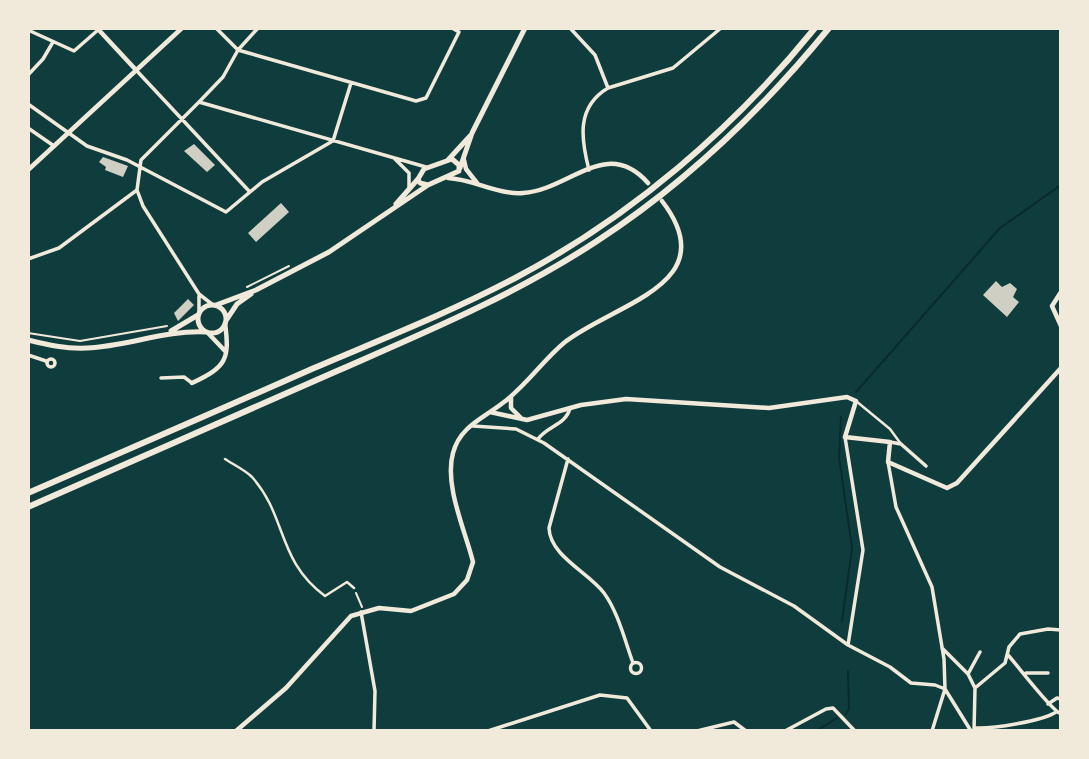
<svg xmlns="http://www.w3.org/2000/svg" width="1089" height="759" font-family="'PT Sans Narrow',sans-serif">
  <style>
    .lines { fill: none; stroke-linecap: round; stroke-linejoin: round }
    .stream { stroke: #0a2a2b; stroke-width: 2 }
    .building { fill: #cfcfc3 }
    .path { stroke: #f1e9da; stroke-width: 2 }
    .pedestrian { stroke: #f1e9da; stroke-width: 2.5 }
    .minor { stroke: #f1e9da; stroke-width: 3.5 }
    .tertiary { stroke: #f1e9da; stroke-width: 4.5 }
    .secondary { stroke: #f1e9da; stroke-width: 5 }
    .motorway { stroke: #f1e9da; stroke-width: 6 }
  </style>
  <rect width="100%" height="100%" fill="#0f3d3e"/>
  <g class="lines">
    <path class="stream" d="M856 392 1000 228 1061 185
      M841 417 839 457 852 548 842 621
      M846 714 849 708 848 671
      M816 731 837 718"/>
  </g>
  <path class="building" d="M194 144 215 165 207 172 184 151Z
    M103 157 128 166 123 177 105 170 106 167 99 162Z
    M281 203 289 212 256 242 248 233Z
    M996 281 1002 287 1010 283 1017 289 1013 297 1019 302 1007 317 983 295Z
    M188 299 194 305 178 321 174 313Z"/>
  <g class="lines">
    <path class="path" d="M247 287 289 266
      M28 333 80 341 167 326
      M356 593 362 607"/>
    <path class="pedestrian" d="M856 401 890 429 901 444
      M225 459C234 465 245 470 252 477 287 516 277 561 325 596L347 582 354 588"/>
    <path class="minor" d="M258 28 238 50 416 101 426 98 459 32 452 28
      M570 28 595 55 608 88C576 107 581 139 589 170
      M28 30 74 51 98 30
      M136 70 249 191
      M28 75 43 59 53 42
      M608 88 673 68 721 28
      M199 102 223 77 238 50 216 28
      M28 104 87 146 127 160 226 212 262 182 331 142
      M28 128 54 146
      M333 141 351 83
      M395 159 409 173V187
      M28 259 59 248 137 190
      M213 305 199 294 143 206 137 190 141 160 199 102 426 167
      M199 313V296
      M28 355 46 361
      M47 363a4 4 0 1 1 8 0a4 4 0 1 1-8 0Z
      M161 378 184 377 192 383
      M473 426 516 429 544 443 720 567 794 606 848 645 890 667 911 683 935 685 945 689 971 731
      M845 437 863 550 848 645
      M538 439C547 426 566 425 570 408
      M890 442 901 444 926 466
      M568 459 549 528C550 556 588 572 604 593 618 612 625 641 633 663
      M888 462 896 507 932 587 944 659 945 689 932 731
      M361 612 375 691 374 731
      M942 648 968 674
      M1008 655C1018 666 1051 710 1061 714
      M630.5 668a5.5 5.5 0 1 1 11 0a5.5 5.5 0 1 1-11 0Z
      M1026 673H1048
      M968 674 980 652
      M968 674 975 688
      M1048 704 1057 698 1061 699
      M975 728C992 729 1043 721 1056 712
      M488 731 600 695 627 698 651 731
      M697 731 734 722 746 731
      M785 731 826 709 833 708 854 730
      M974 731 975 688 1005 663 1009 647 1020 634 1048 629 1061 630"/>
    <path class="tertiary" d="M97 28 136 70
      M464 160 466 169 477 183
      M28 170 182 28
      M448 178C473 179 498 195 523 193 570 190 606 136 648 183
      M1061 292 1052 306 1061 326
      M208 333 226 352
      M192 383C226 367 230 360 225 323
      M511 397V408L522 419
      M490 412 527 420 581 405 626 399 769 408 847 397 856 401 845 437 890 442 888 462 947 488 957 483 1061 368
      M236 731 286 688 351 616 379 608 411 611 454 594 467 580 473 562C465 530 444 485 453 453 460 426 484 418 504 402 527 385 543 360 565 342 615 303 726 284 662 201"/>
    <path class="secondary" d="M448 160 470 136
      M460 168 472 133 525 28
      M396 204 418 179
      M198 319a14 14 0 1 1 28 0a14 14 0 1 1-28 0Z
      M216 305 256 290 329 252 428 185 459 171V165L452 159 424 169 418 179 420 183 428 185
      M227 319 237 304 251 294
      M171 331 198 315
      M28 340C48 345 66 349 87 348 128 346 165 330 206 332"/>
    <path class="motorway" d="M28 493C123 452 219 410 314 368 382 339 451 312 517 277 632 216 733 129 815 28
      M28 507C131 462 234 416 337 371 426 332 515 295 597 241 686 183 762 110 829 28"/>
  </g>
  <rect width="1089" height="759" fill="none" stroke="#f1e9da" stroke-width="60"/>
</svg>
